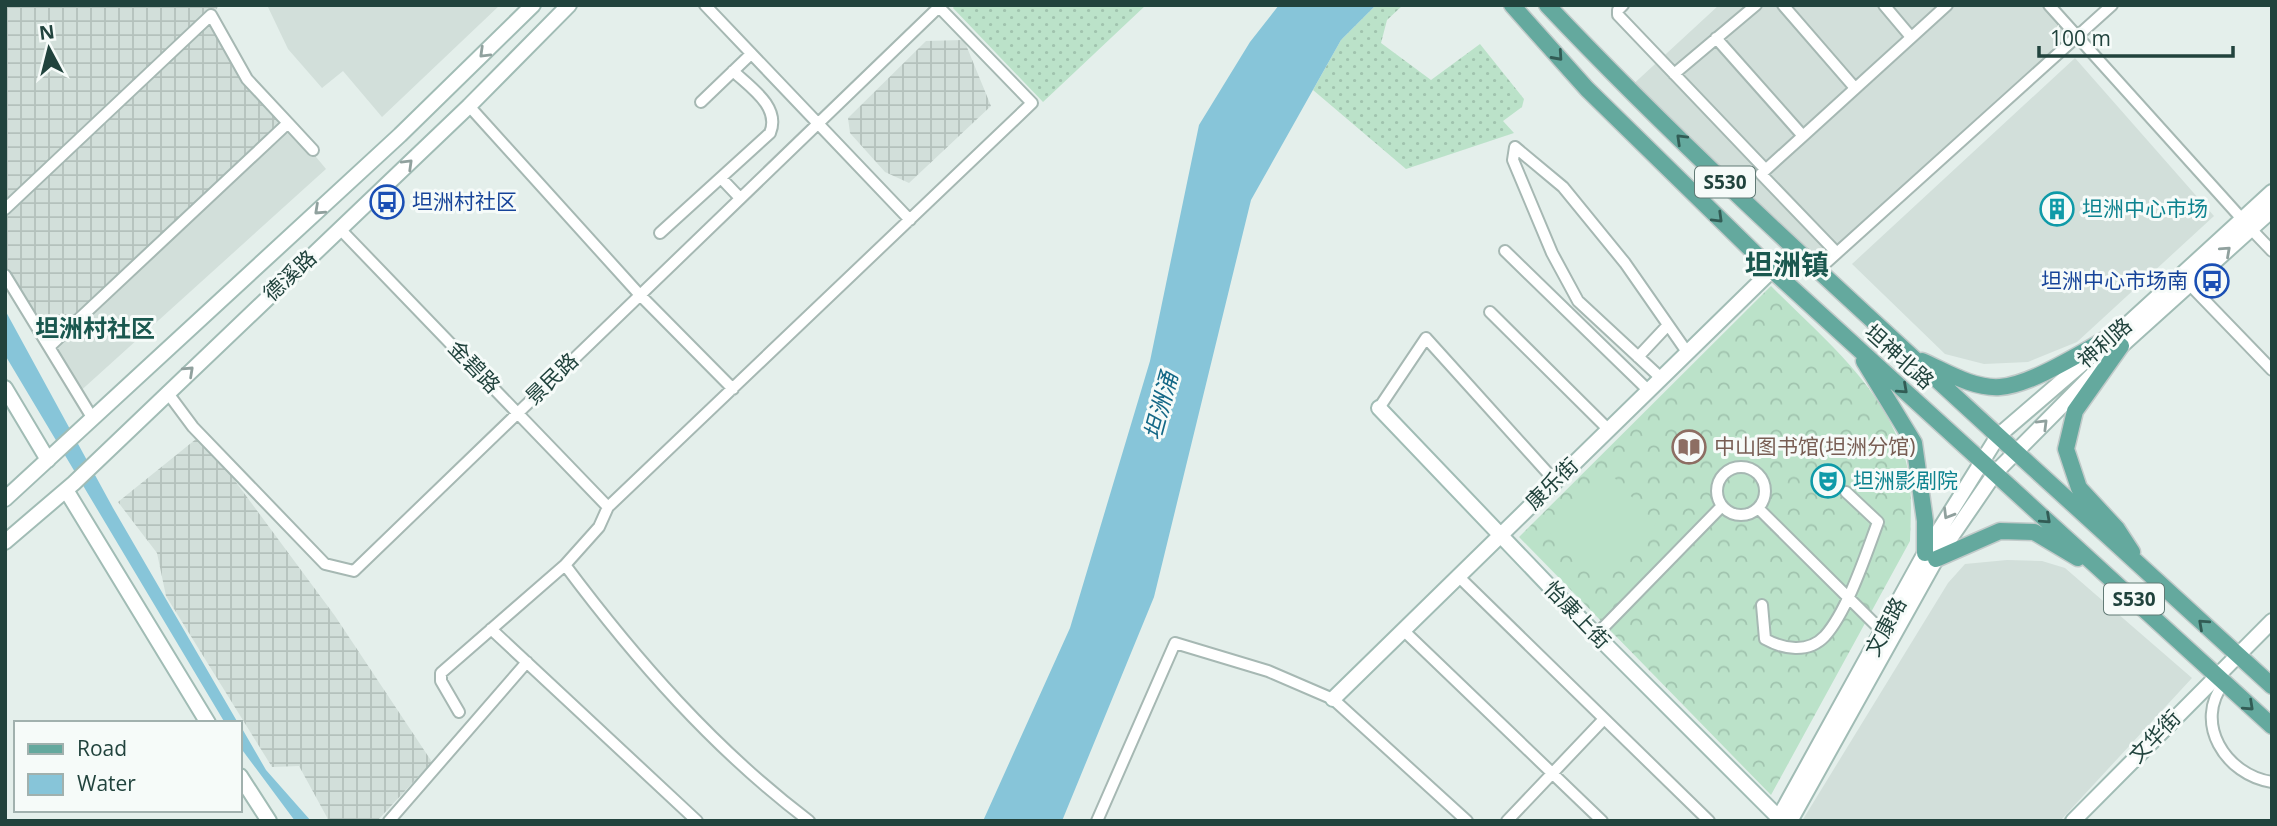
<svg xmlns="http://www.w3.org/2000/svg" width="2277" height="826" font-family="'Open Sans','Noto Sans SC',sans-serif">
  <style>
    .built { fill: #d2dfda }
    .industrial { fill: url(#industrial-grid) }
    .grass { fill: url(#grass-dots) }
    .forest { fill: url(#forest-crowns) }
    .garden { fill: #bbe2c9 }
    .water { fill: #87c5d9 }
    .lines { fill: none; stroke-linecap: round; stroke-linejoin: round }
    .street-casing { stroke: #a6b8b3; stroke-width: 14 }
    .secondary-casing { stroke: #a1bcb5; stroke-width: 18 }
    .primary-casing { stroke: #c1cac9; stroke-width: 19 }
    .street { stroke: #fff; stroke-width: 10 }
    .secondary { stroke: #fff; stroke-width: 14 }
    .primary { stroke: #64a99e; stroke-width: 16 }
    .oneway { stroke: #90a19e }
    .oneway2 { stroke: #325c55 }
    .labels { text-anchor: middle; stroke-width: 6; stroke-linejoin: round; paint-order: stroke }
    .shield { fill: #f6fbf9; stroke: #617a75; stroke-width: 2 }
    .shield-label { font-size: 19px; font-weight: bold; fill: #21433d }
    .transit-label { font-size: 21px; fill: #164399; stroke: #f6fbf9; text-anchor: start }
    .culture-label { font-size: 21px; fill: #0d838f; stroke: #f6fbf9; text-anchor: start }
    .street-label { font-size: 21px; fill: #21433d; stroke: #f6fbf9 }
    .education-label { font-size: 21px; fill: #785e54; stroke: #f6fbf9; text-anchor: start }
    .water-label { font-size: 23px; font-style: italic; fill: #146886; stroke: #f6fbf9 }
    .quarter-label { font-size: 24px; font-weight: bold; fill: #1a584f; stroke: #f6fbf9 }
    .district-label { font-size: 28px; font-weight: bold; fill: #1a584f; stroke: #f6fbf9 }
  </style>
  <defs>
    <pattern id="industrial-grid" width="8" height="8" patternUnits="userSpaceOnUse" patternTransform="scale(1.75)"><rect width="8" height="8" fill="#d2dfda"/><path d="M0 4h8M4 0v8" fill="none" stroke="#b4c1bc"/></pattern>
    <pattern id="grass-dots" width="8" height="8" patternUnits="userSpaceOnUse" patternTransform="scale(1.75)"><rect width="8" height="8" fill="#bbe2c9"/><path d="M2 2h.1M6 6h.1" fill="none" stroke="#a0c3ae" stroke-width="1.8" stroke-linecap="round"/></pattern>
    <pattern id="forest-crowns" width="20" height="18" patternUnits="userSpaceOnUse" patternTransform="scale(1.75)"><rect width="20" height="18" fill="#bbe2c9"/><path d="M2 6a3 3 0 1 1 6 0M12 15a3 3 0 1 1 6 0" fill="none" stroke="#a0c3ae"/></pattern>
  </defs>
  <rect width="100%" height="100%" fill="#e4efeb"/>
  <path class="built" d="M267 5H500L382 117 343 71 322 88 288 49Z
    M1719 5H2049L2078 37 1818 270 1628 89Z
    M2075 58 2214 216 2077 342 2028 362 1984 364 1945 354 1852 264Z
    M288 123 326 169 76 395 49 347Z
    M2007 560 2042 561 2065 568 2192 678 2060 821H1802L1948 583 1965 564Z"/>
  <path class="industrial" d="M5 5H219L212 16 230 52 288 123 49 347 5 275Z
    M964 40 991 106 909 183 885 172 850 133 848 118 926 41Z
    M201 435 335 616 432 762 377 821H329L299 766 272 767 166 596 157 553 118 502Z"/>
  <path class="grass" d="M955 5H1146L1043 102 953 8Z
    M1376 5H1403L1387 20 1381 43 1431 80 1480 44 1524 99 1522 107 1503 121 1514 133 1406 169 1313 90 1341 40Z"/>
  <path class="forest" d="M1771 286C1820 335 1882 385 1904 455 1913 482 1911 512 1910 541L1771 795 1519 537Z"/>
  <path class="garden" d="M1612 475 1656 524 1598 583 1550 533Z"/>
  <path class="water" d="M1279 5H1376L1341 40 1251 200 1154 597 1062 821H983L1070 628 1150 361 1199 125 1250 42Z
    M5 310 113 508 238 723H225L5 355Z
    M240 725 266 770 311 821H295L240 747Z"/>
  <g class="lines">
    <defs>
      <path id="street" d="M705 5 910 220
        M1623 5 1618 10V15L1765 169
        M1783 5 1855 88
        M1884 5 1911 37
        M2049 5 2242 219
        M1716 38 1803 136 1761 174 1837 253
        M1674 74 1756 5
        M701 102 751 54
        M469 106 639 294 733 389
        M1803 136 1947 5
        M721 178 740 198
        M5 209 211 15 247 79 288 123
        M340 229 608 507
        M2251 229 2272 251
        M660 233 770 133C781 107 750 87 733 71
        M1505 251 1648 390
        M1818 270 2112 5
        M5 275 93 419
        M2189 284 2272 370
        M1490 312 1608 429
        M49 347 288 123 313 150
        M1638 357 1668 325
        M1661 378 1578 301 1552 253 1513 160 1515 147 1563 187 1625 263 1687 352
        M167 392 193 427 325 564 354 571 941 5
        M1379 408 1426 338 1555 481
        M1717 491a24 24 0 1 1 48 0a24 24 0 1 1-48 0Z
        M1759 509 1884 633
        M1458 576 1709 821
        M1762 605 1765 639C1783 649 1808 654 1825 636 1848 610 1866 554 1878 522L1846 492
        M491 629 697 821
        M1403 630 1602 821
        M1596 635 1720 508
        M2224 683C2193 722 2225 775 2272 782
        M459 712 441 681V673L565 565
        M389 821 527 662
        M809 821C714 749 636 660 565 565L599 527 608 507 1032 103 937 5
        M1097 821 1175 643 1268 671 1333 699 1467 821
        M1507 821 1604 719"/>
      <path id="secondary" d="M5 388 48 460
        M1379 408 1596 635 1779 818
        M66 490 208 723
        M5 499 400 135 533 5
        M5 542 74 483 469 106 569 5
        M1333 699 1772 270
        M240 776 269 821
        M1777 821 1925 553 1998 436 2119 332 2272 192
        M1790 821 1936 559 1995 473 2121 346 2272 210
        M2073 821 2272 621"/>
      <path id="primary" d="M1512 5 1587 89 1772 270 2272 726
        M1547 5C1689 155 1843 293 1995 433 2087 517 2179 602 2272 686
        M2121 346 2075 411 2066 449 2079 488 2117 529 2132 552
        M1864 361 1914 443 1925 521V553
        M1922 361C1945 371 1973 389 2000 387 2033 385 2088 348 2119 332
        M1936 559 2000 531 2034 532 2078 558"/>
    </defs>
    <use href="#street" class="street-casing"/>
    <use href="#secondary" class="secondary-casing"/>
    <use href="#primary" class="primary-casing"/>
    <use href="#street" class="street"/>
    <use href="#secondary" class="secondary"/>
    <use href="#primary" class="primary"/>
  </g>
  <defs><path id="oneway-chevron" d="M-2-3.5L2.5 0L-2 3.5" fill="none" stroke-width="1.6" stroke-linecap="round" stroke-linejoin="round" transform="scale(1.75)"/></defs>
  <g class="oneway">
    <use href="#oneway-chevron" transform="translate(484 53) rotate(136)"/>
    <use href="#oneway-chevron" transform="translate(408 164) rotate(-44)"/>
    <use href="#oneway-chevron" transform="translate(319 210) rotate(137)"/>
    <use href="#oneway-chevron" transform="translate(2226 251) rotate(-42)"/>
    <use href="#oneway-chevron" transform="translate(189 371) rotate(-43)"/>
    <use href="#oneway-chevron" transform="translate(2043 424) rotate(-45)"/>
    <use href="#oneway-chevron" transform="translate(1948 514) rotate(121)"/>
  </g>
  <g class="oneway2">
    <use href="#oneway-chevron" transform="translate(1558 56) rotate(48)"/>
    <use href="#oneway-chevron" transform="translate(1681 139) rotate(-136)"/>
    <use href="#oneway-chevron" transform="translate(1718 218) rotate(44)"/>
    <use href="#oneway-chevron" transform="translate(1903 389) rotate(42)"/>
    <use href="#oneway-chevron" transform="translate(2046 519) rotate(42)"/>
    <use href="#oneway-chevron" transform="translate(2203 624) rotate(-138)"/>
    <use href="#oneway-chevron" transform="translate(2249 706) rotate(43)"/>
  </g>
  <defs>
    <symbol id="bus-ring" viewBox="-11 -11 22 22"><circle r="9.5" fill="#f6fbf9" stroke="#1a4fb4" stroke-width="1.5"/><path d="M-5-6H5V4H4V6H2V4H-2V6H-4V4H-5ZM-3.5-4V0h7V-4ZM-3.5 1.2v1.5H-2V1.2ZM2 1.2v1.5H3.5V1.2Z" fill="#1a4fb4"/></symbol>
    <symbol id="building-ring" viewBox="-11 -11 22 22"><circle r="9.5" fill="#f6fbf9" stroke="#0f9aa8" stroke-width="1.5"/><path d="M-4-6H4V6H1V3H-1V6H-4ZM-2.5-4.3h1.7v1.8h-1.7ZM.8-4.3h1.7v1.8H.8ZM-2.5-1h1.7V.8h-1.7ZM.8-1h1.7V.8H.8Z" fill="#0f9aa8"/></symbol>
    <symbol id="library-ring" viewBox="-11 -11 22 22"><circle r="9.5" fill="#f6fbf9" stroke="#8d6e63" stroke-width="1.5"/><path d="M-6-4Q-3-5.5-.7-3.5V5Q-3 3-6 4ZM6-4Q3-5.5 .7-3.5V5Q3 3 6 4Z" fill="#8d6e63"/></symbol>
    <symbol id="theatre-ring" viewBox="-11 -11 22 22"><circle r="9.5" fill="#f6fbf9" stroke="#0f9aa8" stroke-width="1.5"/><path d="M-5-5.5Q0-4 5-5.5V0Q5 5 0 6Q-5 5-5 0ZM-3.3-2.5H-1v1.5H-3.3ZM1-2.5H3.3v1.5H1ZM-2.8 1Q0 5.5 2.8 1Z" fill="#0f9aa8"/></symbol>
  </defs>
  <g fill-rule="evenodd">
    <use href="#bus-ring" x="368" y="183" width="38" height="38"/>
    <use href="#building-ring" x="2038" y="190" width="38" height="38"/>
    <use href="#bus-ring" x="2193" y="262" width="38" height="38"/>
    <use href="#library-ring" x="1670" y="428" width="38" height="38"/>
    <use href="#theatre-ring" x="1809" y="462" width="38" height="38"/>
  </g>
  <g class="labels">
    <g class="shield">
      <rect x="1695" y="166.5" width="60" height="31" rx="5"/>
      <rect x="2104" y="583.5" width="60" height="31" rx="5"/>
    </g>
    <g class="shield-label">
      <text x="1725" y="189">S530</text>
      <text x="2134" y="606">S530</text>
    </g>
    <g class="transit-label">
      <text x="412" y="209">坦洲村社区</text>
      <text x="2188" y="288" text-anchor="end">坦洲中心市场南</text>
    </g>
    <g class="culture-label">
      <text x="2082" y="216">坦洲中心市场</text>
      <text x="1853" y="488">坦洲影剧院</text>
    </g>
    <g class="street-label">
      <text transform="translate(290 276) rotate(-43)" y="7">德溪路</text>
      <text transform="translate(2105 343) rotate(-41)" y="7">神利路</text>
      <text transform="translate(1899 357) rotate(42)" y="7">坦神北路</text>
      <text transform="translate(474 367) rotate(46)" y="7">金碧路</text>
      <text transform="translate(552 379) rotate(-44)" y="7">景民路</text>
      <text transform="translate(1552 484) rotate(-44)" y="7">康乐街</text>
      <text transform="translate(1577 615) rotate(46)" y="7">怡康上街</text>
      <text transform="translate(1886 627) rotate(-62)" y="7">文康路</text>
      <text transform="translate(2155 737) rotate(-46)" y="7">文华街</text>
    </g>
    <g class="education-label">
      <text x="1714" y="454">中山图书馆(坦洲分馆)</text>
    </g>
    <g class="water-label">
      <text transform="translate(1161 406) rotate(-75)" y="8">坦洲涌</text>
    </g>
    <g class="quarter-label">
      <text x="95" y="337">坦洲村社区</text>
    </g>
    <g class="district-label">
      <text x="1787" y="275">坦洲镇</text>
    </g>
  </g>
  <rect width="2277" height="826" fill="none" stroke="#21433d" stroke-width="14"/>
  <rect x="14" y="721" width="228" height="91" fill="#f6fbf9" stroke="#a1b1ae" stroke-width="2"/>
  <rect x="28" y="744" width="35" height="10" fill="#64a99e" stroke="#a1b1ae" stroke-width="2"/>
  <text x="77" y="756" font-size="21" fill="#21433d">Road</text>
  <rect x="28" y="774" width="35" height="21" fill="#87c5d9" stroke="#a1b1ae" stroke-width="2"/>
  <text x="77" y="791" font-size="21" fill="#21433d">Water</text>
  <g transform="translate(49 49) rotate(353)" stroke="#f6fbf9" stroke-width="5" paint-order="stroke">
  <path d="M0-5L12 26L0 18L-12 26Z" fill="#21433d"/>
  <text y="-10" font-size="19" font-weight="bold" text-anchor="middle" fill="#21433d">N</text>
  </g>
  <path d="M2039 46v10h194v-10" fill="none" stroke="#21433d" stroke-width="3.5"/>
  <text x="2050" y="46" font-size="21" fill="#21433d" stroke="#f6fbf9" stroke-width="5" paint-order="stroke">100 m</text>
</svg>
